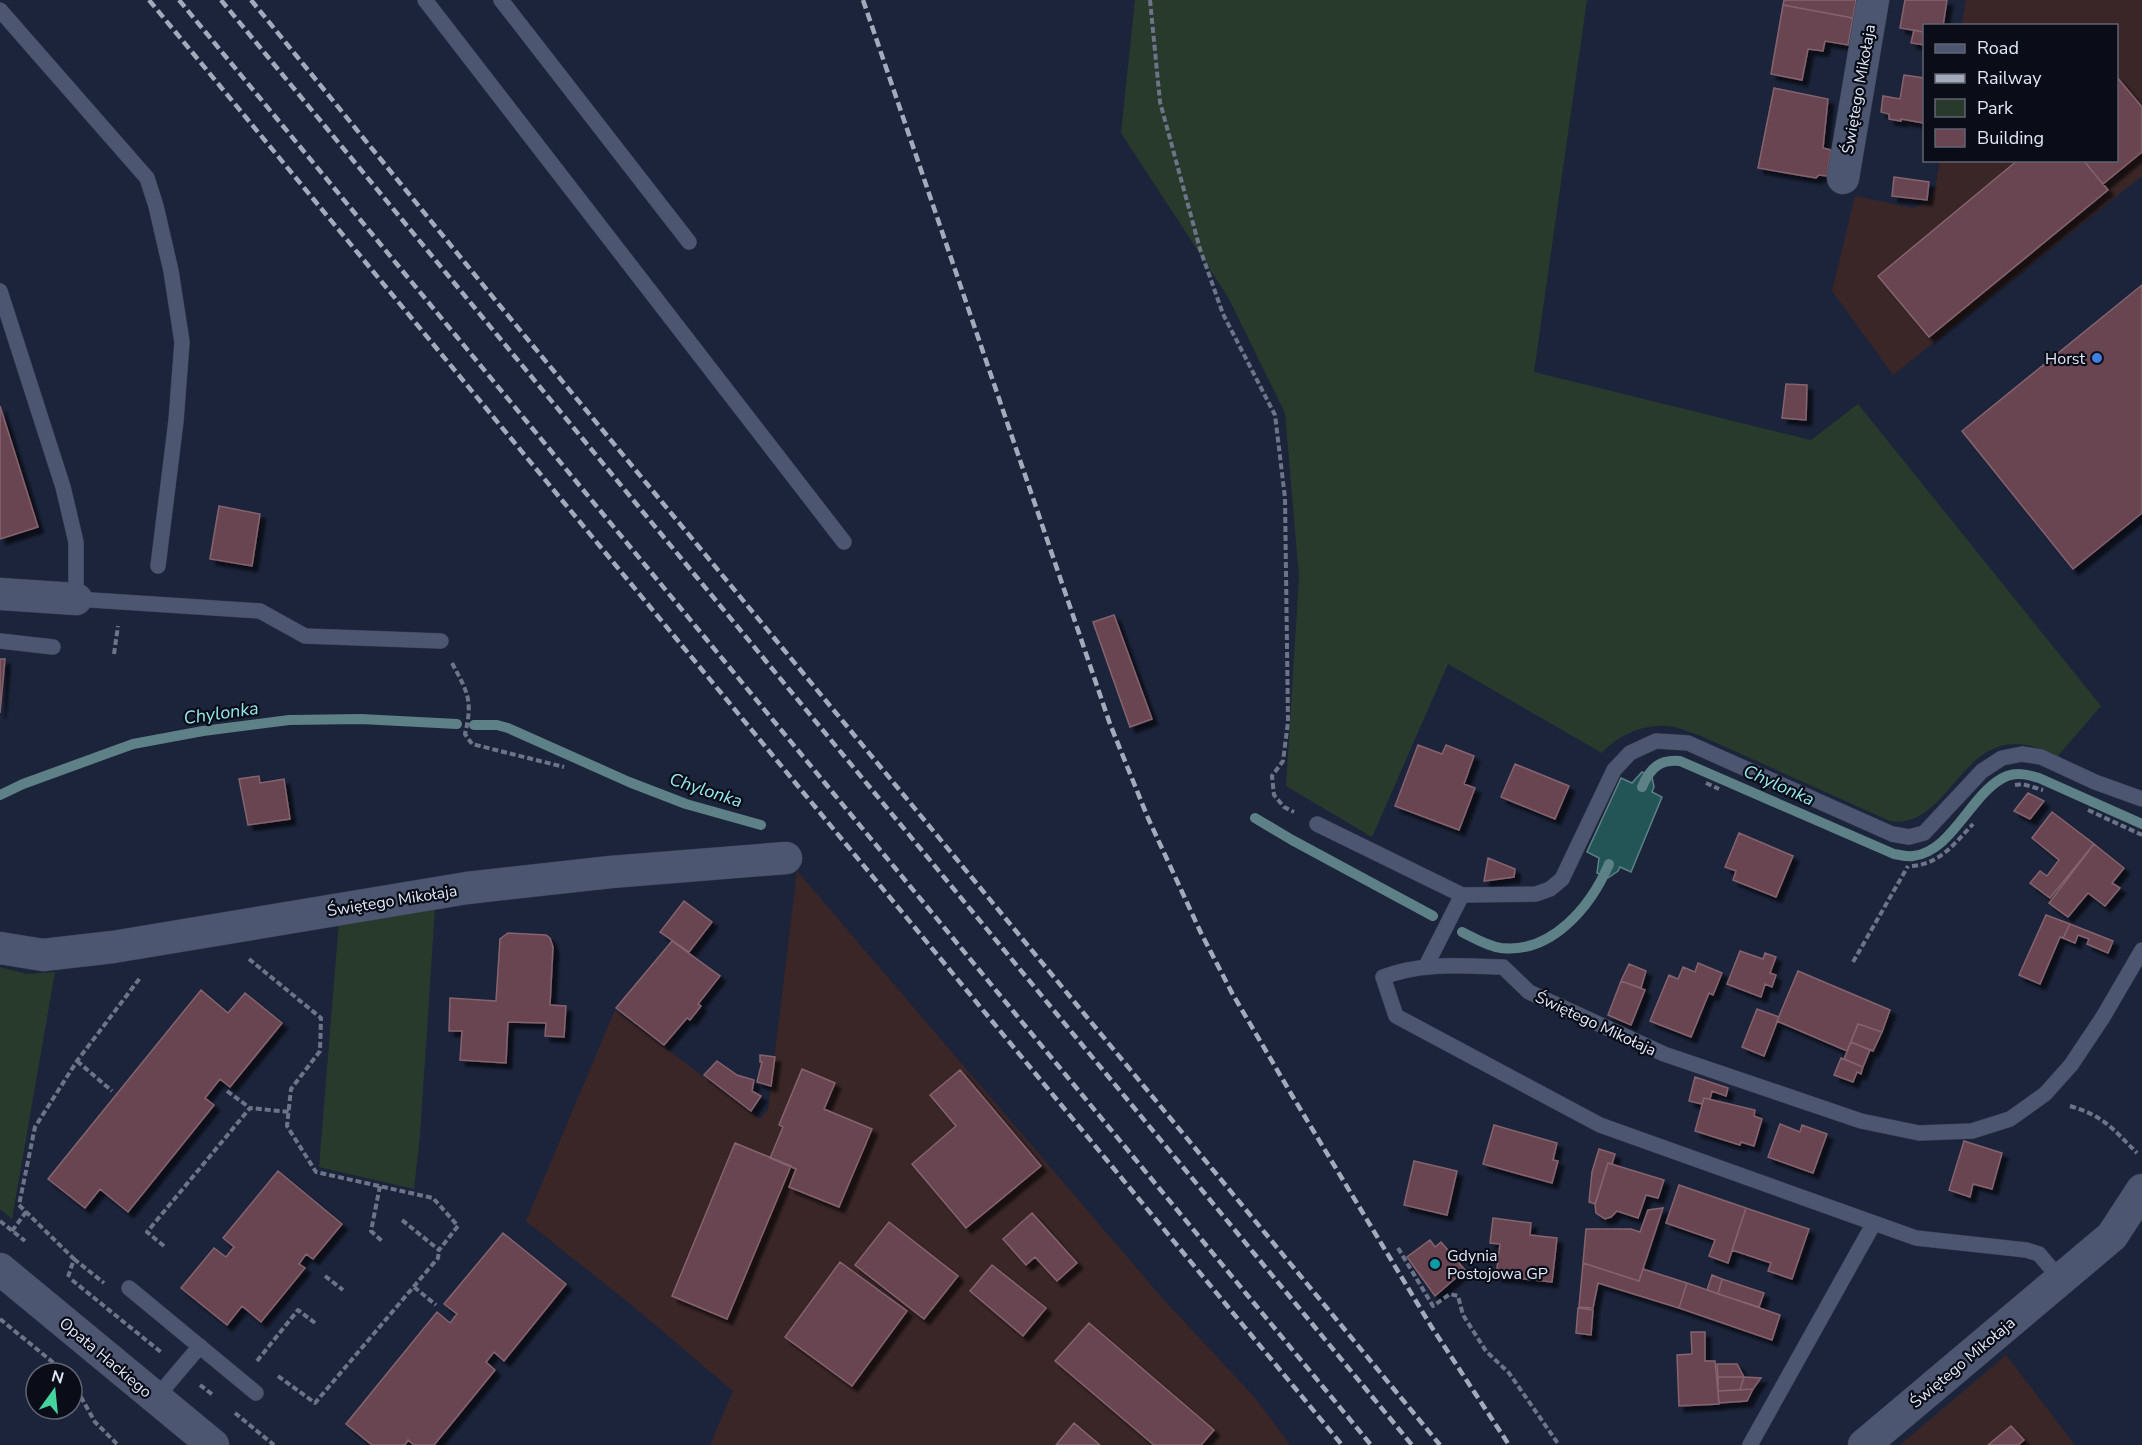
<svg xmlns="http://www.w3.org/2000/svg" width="2142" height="1445" font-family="'Nunito Sans',sans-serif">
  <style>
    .industrial { fill: #3a2627 }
    .green { fill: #283a2b }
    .water { fill: #245556; stroke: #5d8186; stroke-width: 1.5 }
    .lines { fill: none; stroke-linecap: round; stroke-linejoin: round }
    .stream { stroke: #5d8186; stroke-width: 10 }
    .building { fill: #694551; stroke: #84636e; stroke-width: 1.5; filter: url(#shadow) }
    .service-casing { stroke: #3b4154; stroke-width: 16 }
    .minor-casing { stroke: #3b4154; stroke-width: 33 }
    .path { stroke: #6d7488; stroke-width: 4; stroke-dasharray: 6 3; stroke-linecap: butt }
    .service { stroke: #4d5671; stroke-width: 15 }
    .minor { stroke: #4d5671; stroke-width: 32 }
    .rail { stroke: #a3aabb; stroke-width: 4.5; stroke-dasharray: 9 4.5; stroke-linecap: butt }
    .shop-dot { fill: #3f7fe0; stroke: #0a0d18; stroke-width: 2 }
    .culture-dot { fill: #0f9aa8; stroke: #0a0d18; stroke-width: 2 }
    .labels { text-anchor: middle; stroke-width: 4.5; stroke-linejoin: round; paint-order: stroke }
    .street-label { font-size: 16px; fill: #e1e7f6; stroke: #0a0d18 }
    .poi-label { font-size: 16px; fill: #e1e7f6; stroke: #0a0d18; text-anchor: end }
    .water-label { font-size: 18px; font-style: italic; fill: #94e9ec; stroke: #0a0d18 }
  </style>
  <defs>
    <filter id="shadow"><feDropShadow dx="5.5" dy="5.5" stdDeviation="1.5" flood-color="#0009"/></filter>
  </defs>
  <rect width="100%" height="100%" fill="#1c243b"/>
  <path class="industrial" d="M1966 0H2142V176L1893 375 1832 291 1855 196 1913 208 1923 204 1929 200 1935 189 1940 161 2116 160V26L1962 25Z
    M797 871 1163 1299 1256 1399 1290 1445H710L733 1391 634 1307 526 1221 615 1010 760 1119 768 1110Z
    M2006 1355 2075 1445H1900Z"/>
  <path class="green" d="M1135 0H1587L1534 372 1811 440 1858 404 2101 706 2057 757C1963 704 1955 832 1890 821L1701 736C1692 733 1683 729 1674 727 1648 722 1619 734 1602 753L1448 664 1372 837 1286 786 1299 577 1285 413 1228 297 1121 133Z
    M435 908 420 1135 414 1189 319 1167 339 921Z
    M0 967 27 974 55 972 12 1219 0 1209Z"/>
  <path class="water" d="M1642 772 1652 777 1654 787 1652 792 1662 797 1631 872 1620 867 1618 871 1608 878 1597 873 1599 858 1587 852 1621 778 1632 783Z"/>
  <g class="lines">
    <path class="stream" d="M474 725H497L508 728 629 782 686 804 761 825
      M1642 787C1650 768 1660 759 1680 761L1894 854C1900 855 1907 857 1913 856 1953 852 1972 790 2007 776 2018 772 2029 775 2039 778L2142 824
      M0 795 23 784 133 744 203 731 289 720 361 719 457 724
      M1255 818 1292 840 1433 916
      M1462 932C1474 938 1487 946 1501 948 1552 954 1591 906 1609 864"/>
  </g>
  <path class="building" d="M1784 0H1856L1853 18 1783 5Z
    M1905 0H1947L1943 26H1924V32L1900 28Z
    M1783 5 1853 18 1848 45 1825 41 1823 51 1808 49 1802 80 1771 74Z
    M1914 30 1924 32V45L1911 43Z
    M1904 75 1924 78V123L1901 119V121L1889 119V114L1881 112 1883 96 1900 99Z
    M2116 76 2142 107V152L2103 184 2083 160H2116Z
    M1774 88 1828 99 1823 148 1831 150 1827 176 1819 175 1816 178 1758 168Z
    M2018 160H2083L2108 190 1929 337 1878 276Z
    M1894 177 1929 182 1927 200 1892 196Z
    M2142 285V513L2073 569 1962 431Z
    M1786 384 1807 385 1806 420 1782 418Z
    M0 406 38 527 0 539Z
    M219 506 260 514 252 566 210 559Z
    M1114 615 1152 719 1130 727 1093 622Z
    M0 659H5L0 713Z
    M1418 745 1442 754 1446 745 1474 756 1464 784 1475 788 1459 830 1395 806Z
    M1515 764 1569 786 1555 819 1501 797Z
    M259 776 260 783 284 779 290 819 248 825 239 779Z
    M2028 793 2044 801 2030 819 2014 811Z
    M2052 812 2094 844 2050 898 2030 883 2040 871 2047 876 2059 860 2032 838Z
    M1739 833 1793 856 1776 897 1733 880 1736 871 1725 867Z
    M2094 844 2124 868 2112 883 2120 888 2105 906 2088 893 2068 917 2049 903Z
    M1488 858 1515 869 1514 877 1484 881Z
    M684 901 712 922 689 952 660 932Z
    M2046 915 2070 924 2063 938 2060 937 2040 984 2019 975Z
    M2070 924 2113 941 2108 953 2087 944 2089 939 2078 935 2075 943 2063 938Z
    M508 933 546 935 550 938 553 947 550 1005 566 1006 564 1037 545 1036 546 1023 508 1022 506 1063 460 1060 462 1031H449L450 998 496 1001 500 939Z
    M672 941 720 976 698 1004 701 1006 690 1020 687 1018 664 1045 616 1008Z
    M1740 951 1763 959 1765 953 1776 957 1770 973 1776 975 1772 987 1765 984 1761 997 1727 984Z
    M1698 963 1722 973 1713 995 1709 993 1691 1037 1650 1021 1669 975 1678 979 1683 967 1695 972Z
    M1629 964 1646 971 1641 988 1621 981Z
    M1798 971 1890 1010 1882 1032 1858 1024 1847 1051 1777 1021Z
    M1621 981 1645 990 1631 1025 1608 1015Z
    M201 990 228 1013 245 993 282 1023 230 1087 220 1079 205 1098 214 1105 128 1212 100 1189 85 1208 48 1179Z
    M1757 1009 1779 1017 1764 1056 1742 1047Z
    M1858 1024 1882 1032 1873 1051 1851 1042Z
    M1851 1042 1870 1050 1863 1067 1844 1059Z
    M760 1055 775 1057 771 1086 757 1082 762 1062H760Z
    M1841 1058 1863 1067 1861 1074 1857 1072 1853 1082 1834 1075Z
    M717 1061 737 1075 754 1080 752 1091 761 1096 751 1111 704 1075Z
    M802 1069 835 1083 824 1109 872 1129 839 1207 789 1187 796 1169 770 1158 783 1127 779 1125Z
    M960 1070 1041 1166 966 1228 912 1164 956 1126 930 1095Z
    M1695 1077 1728 1088 1726 1096 1712 1091 1710 1099 1704 1098 1702 1104 1689 1101Z
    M1704 1098 1755 1110 1754 1116 1762 1119 1754 1146 1741 1142 1740 1145 1695 1131Z
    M1780 1124 1800 1132 1802 1125 1827 1134 1813 1173 1768 1157Z
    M1494 1125 1557 1143 1553 1160 1558 1161 1552 1183 1483 1164Z
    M1964 1141 2002 1153 1992 1189 1973 1184 1970 1197 1949 1190Z
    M735 1143 791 1166 727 1319 672 1296Z
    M1599 1149 1615 1154 1612 1164 1608 1163 1595 1204 1589 1202 1592 1172Z
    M1414 1161 1457 1171 1447 1215 1404 1205Z
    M1608 1163 1664 1180 1658 1198 1646 1195 1638 1218 1617 1211 1611 1217 1605 1219 1596 1213 1595 1205Z
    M278 1171 342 1224 313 1259 306 1254 299 1264 305 1268 261 1322 242 1306 227 1325 181 1288 214 1248 226 1257 234 1247 223 1238Z
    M1679 1185 1746 1208 1728 1263 1709 1256 1715 1240 1666 1223Z
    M1663 1208 1639 1281 1583 1263 1586 1229H1631L1640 1232 1648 1210Z
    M1746 1208 1809 1229 1792 1279 1768 1271 1771 1263 1732 1250Z
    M1032 1213 1077 1263 1057 1281 1035 1257 1026 1265 1003 1239Z
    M1493 1218 1531 1223 1530 1235 1557 1238 1552 1282 1496 1276 1500 1244 1490 1243Z
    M889 1222 958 1276 924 1319 855 1265Z
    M503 1233 566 1284 504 1361 494 1352 486 1362 495 1370 434 1445H414L408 1440 405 1445H372L346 1424 437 1312 450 1323 457 1314 444 1304Z
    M1430 1240 1435 1247 1441 1242 1465 1270 1435 1296 1407 1257Z
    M840 1262 907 1311 852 1386 785 1337Z
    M1583 1263 1639 1281 1643 1269 1687 1283 1679 1308 1598 1283 1593 1308 1579 1307Z
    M992 1265 1046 1308 1023 1336 970 1291Z
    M1712 1275 1722 1279 1718 1294 1707 1290Z
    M1722 1279 1764 1293 1759 1307 1718 1294Z
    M1687 1283 1780 1315 1772 1340 1679 1308Z
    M1578 1308 1593 1310 1591 1335 1576 1333Z
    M1089 1323 1214 1430 1201 1445H1154L1055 1361Z
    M1691 1332H1705V1361H1715L1719 1404 1679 1406 1677 1355 1692 1354Z
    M1717 1364H1737L1744 1377H1718Z
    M1718 1377H1744L1740 1390 1718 1391Z
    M1744 1377 1761 1378 1753 1389 1740 1390Z
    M1753 1389 1747 1401 1719 1403 1718 1391Z
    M1074 1423 1100 1445H1056Z
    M2011 1426 2024 1440 2018 1445H1988Z"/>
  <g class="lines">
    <defs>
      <path id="service" d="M425 0 844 542
        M501 0 689 242
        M0 10 147 178 156 206 171 271 182 342 176 421 158 566
        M0 291 63 487 76 542V599L260 611 305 636 441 641
        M0 641 53 647
        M1317 824 1462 895 1536 894 1550 889 1562 879 1614 770 1630 753 1656 741 1688 743 1892 834 1909 837 1924 833 1982 771 2002 758 2022 754 2041 757 2095 782 2142 799
        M1426 966 1462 895
        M2060 1279 2039 1254 2026 1250 1916 1238 1600 1125 1396 1016 1383 977C1422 962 1462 966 1503 967L1529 992 1664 1054 1861 1121 1919 1133 1972 1131 2010 1119 2045 1094 2071 1065 2103 1017 2142 950
        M129 1288 256 1393
        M156 1398 200 1346
        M1750 1445 1874 1223"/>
      <path id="minor" d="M1843 178 1873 0
        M0 594 76 599
        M0 948 43 955 113 947 467 888 611 872 786 858
        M0 1269 213 1445
        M1864 1445 2112 1236 2142 1190"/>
    </defs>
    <use href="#service" class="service-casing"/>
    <use href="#minor" class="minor-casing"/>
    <path class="path" d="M1150 0 1160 102 1200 249 1223 314 1275 415 1285 498 1288 722 1283 761 1272 776 1274 795 1284 807 1294 812
      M114 654 118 626
      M452 663C468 693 473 700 465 734L472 744 564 767
      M1706 783 1719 789
      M2015 785 2022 784 2043 790
      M2088 810 2142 835
      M1912 866C1940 864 1955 843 1973 824
      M249 959 321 1018 320 1051 291 1089 287 1126 316 1172 433 1198 458 1226 439 1250 402 1220
      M1853 962 1908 866
      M77 1061 112 1091
      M227 1091 250 1108
      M2070 1106C2104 1116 2113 1129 2137 1153
      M380 1186 371 1231 383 1242
      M0 1221 25 1241
      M12 1231 26 1212
      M164 1246 147 1232 250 1108 289 1112
      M1398 1248 1433 1306 1450 1294 1458 1296 1463 1315 1486 1351 1509 1373 1559 1445
      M74 1259 104 1283
      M325 1276 343 1290
      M68 1277 74 1259 19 1205 35 1127 77 1061 140 978
      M72 1280 162 1353
      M414 1287 436 1305
      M0 1319 66 1373
      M257 1361 298 1310 315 1323
      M278 1376 315 1403 438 1258 439 1250
      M72 1381 95 1422 118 1445
      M200 1385 213 1395
      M235 1413 274 1445"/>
    <use href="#service" class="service"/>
    <use href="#minor" class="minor"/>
    <path class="rail" d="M149 0 1342 1445
      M179 0 1371 1445
      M221 0 1412 1445
      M251 0 501 307 1440 1445
      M863 0 1110 724 1148 818 1201 933 1232 993 1293 1097 1431 1326 1509 1445"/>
  </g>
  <circle class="shop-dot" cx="2097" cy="358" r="6"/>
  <circle class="culture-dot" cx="1435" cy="1264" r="6"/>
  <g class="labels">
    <g class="street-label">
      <text transform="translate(1858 89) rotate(-80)" y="6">Świętego Mikołaja</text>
      <text transform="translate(392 900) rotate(-9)" y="6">Świętego Mikołaja</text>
      <text transform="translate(1596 1023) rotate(25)" y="6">Świętego Mikołaja</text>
      <text transform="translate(106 1357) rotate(40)" y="6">Opata Hackiego</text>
      <text transform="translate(1962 1362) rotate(-40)" y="6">Świętego Mikołaja</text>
    </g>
    <g class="poi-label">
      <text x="2085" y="364">Horst</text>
      <text x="1447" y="1261" text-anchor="start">Gdynia<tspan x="1447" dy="18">Postojowa GP</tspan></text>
    </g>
    <g class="water-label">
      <text transform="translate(221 713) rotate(-8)" y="6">Chylonka</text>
      <text transform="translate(1779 785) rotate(24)" y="6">Chylonka</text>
      <text transform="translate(706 790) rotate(18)" y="6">Chylonka</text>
    </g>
  </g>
  <rect x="1923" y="24" width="195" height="138" fill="#0a0d18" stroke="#606471" stroke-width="1.5"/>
  <rect x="1935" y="44" width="30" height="9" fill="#4d5671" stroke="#606471" stroke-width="1.5"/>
  <text x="1977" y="54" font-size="18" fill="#e1e7f6">Road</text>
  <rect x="1935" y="74" width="30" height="9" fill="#a3aabb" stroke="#606471" stroke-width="1.5"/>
  <text x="1977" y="84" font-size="18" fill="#e1e7f6">Railway</text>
  <rect x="1935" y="99" width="30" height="18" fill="#283a2b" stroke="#606471" stroke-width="1.5"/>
  <text x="1977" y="114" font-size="18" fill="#e1e7f6">Park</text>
  <rect x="1935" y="129" width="30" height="18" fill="#694551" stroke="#606471" stroke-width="1.5"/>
  <text x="1977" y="144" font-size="18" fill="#e1e7f6">Building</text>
  <g transform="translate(54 1391) rotate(15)"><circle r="28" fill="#0a0d18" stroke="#606471" stroke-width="1.5"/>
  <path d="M0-4.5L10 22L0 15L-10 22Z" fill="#46d49e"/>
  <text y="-9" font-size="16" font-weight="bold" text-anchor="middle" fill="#e1e7f6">N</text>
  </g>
</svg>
